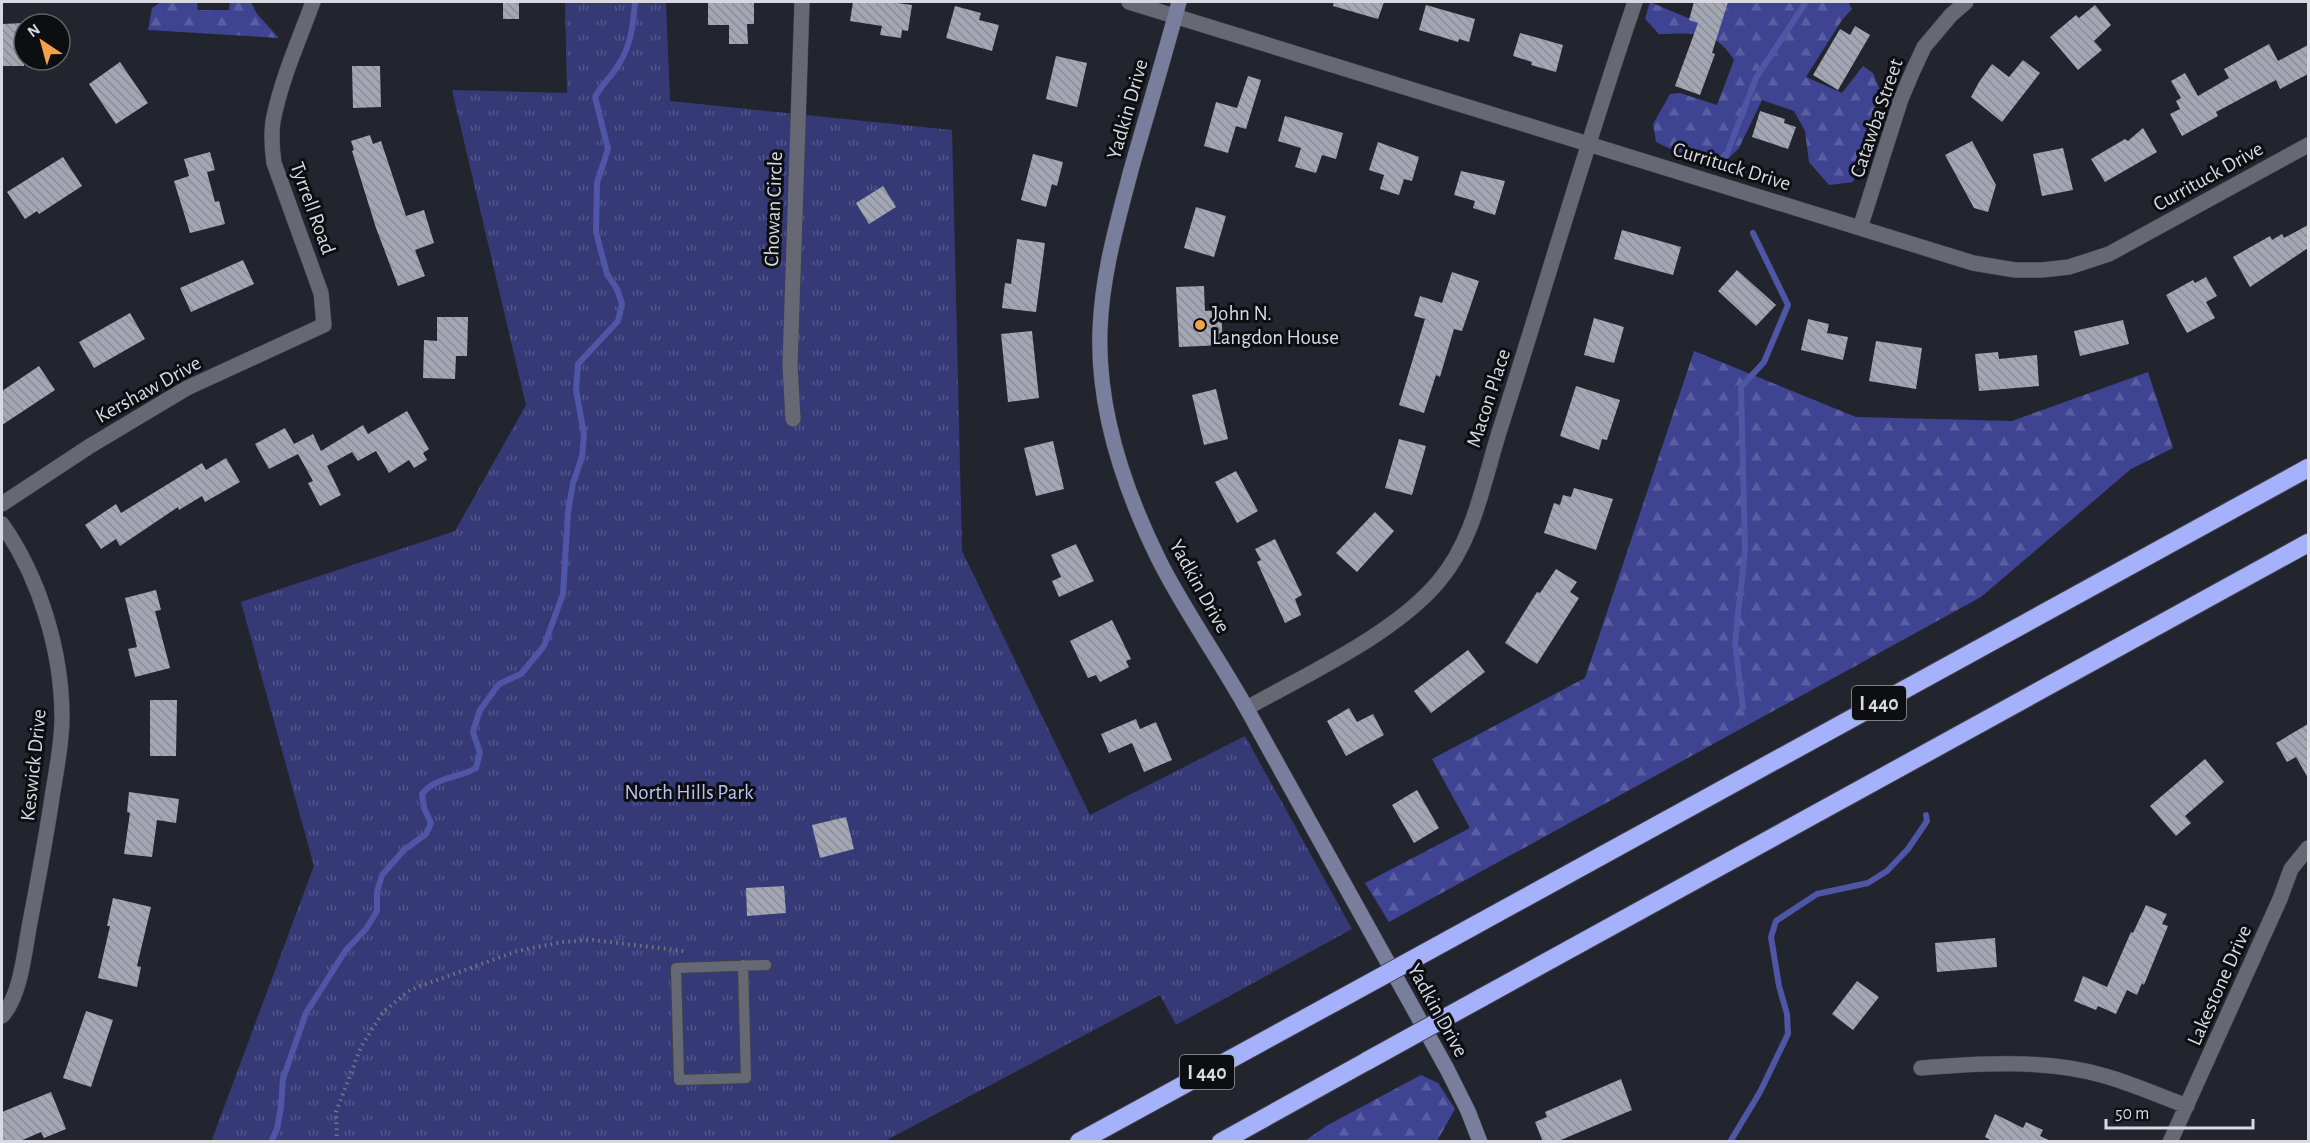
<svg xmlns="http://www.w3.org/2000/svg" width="2310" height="1143" font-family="'Alegreya Sans',sans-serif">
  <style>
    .forest { fill: url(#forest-firs) }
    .park { fill: url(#park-tufts) }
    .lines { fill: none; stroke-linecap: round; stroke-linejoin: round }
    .stream { stroke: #4f56a6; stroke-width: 6 }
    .building { fill: url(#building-back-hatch) }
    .lane-casing { stroke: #41434b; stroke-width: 12 }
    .street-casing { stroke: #41434b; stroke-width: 16 }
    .secondary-casing { stroke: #41434b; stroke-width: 16 }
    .highway-casing { stroke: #41434b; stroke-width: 20 }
    .path { stroke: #74767e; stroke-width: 4; stroke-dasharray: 1.5 4.5; stroke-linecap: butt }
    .lane { stroke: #666874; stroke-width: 10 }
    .street { stroke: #666874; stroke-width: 15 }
    .secondary { stroke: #797e9c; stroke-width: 15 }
    .highway { stroke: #a6b1fb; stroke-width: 18 }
    .highway-bridge-casing { stroke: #41434b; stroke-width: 20; stroke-linecap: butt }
    .highway-bridge { stroke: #a6b1fb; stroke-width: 18 }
    .poi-dot { fill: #f4a344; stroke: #0d0e12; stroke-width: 2 }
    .labels { text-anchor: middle; stroke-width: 6; stroke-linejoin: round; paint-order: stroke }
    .shield { fill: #0d0e12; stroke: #9c9da3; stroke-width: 1.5 }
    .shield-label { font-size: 20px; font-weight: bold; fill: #d9dae1 }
    .street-label { font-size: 21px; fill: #d9dae1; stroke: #0d0e12 }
    .poi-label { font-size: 21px; fill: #d9dae1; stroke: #0d0e12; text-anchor: start }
    .park-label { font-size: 21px; fill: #bac2ee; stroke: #0d0e12 }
  </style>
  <defs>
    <pattern id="forest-firs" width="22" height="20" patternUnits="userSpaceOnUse" patternTransform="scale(1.5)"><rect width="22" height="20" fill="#3e4392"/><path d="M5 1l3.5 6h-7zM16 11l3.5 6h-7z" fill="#595ea1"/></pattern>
    <pattern id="park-tufts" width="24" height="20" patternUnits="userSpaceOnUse" patternTransform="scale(1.5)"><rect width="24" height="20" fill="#353a77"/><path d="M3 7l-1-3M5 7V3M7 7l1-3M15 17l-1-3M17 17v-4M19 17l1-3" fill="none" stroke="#52568a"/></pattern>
    <pattern id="building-back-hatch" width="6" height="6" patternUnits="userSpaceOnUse" patternTransform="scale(1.5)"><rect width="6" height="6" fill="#a3a6b3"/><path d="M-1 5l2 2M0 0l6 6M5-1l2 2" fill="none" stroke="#8a8d97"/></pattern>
  </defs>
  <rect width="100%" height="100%" fill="#23252e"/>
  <path class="forest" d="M161 2H197L198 10H229L230 2H251L257 14 279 38 148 30 152 8Z
    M1650 2 1700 23 1718 20 1725 2H1848L1852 9 1842 20 1806 77 1842 93 1863 66 1873 73 1880 90 1853 182 1829 185 1809 162 1805 131 1794 111 1762 100 1739 148 1716 171 1656 142 1653 124 1670 94 1680 93 1717 105 1734 60C1714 28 1693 34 1659 34L1645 19Z
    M1694 351 1856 417 2012 421 2148 372 2173 448 2131 469 1981 597 1389 922 1365 883 1470 828 1432 759 1585 678Z
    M1421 1075 1438 1083 1455 1109 1437 1141H1305L1326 1126Z"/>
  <path class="park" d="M565 2H666L670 101 952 130 962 551 1090 815 1245 736 1352 929 1176 1025 1160 995 885 1141 211 1142 314 866 241 602 455 531 526 405 452 90 567 93Z"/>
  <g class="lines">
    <path class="stream" d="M1726 156 1756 78 1806 2
      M1743 708 1735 643 1745 550 1741 387 1764 362 1788 305 1753 233
      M271 1142 277 1129 281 1107 283 1079 306 1013 346 950 366 929 377 911V892L382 875 404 850 426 834 431 823 424 808 422 794C436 776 458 779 476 768L480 753 473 732 480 710 499 684 521 674 544 646 563 594 568 512 573 483 582 457 584 434 576 390 578 364 618 321 622 304 617 289 607 274 596 232 597 183 608 149 595 97C601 86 608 80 615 70 631 48 633 27 635 2
      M1730 1142 1760 1092 1788 1034 1787 1014 1779 986 1771 937 1776 921 1817 894 1868 883 1887 871 1908 849 1927 821 1926 815"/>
  </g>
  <path class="building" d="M503 2H519V19H503Z
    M708 2H754V24H747L748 44H729V25H708Z
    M853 2H890L912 5 908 31 902 30 901 38 880 35 882 26 850 21Z
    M1334 2H1384L1378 19 1333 6Z
    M1694 2H1728L1712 53 1715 54 1700 95 1675 86 1698 23 1689 20Z
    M1426 5 1475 19 1469 42 1459 39 1458 42 1419 30Z
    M2095 5 2111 25 2094 41 2102 50 2078 70 2050 37 2076 15 2079 18Z
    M955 6 981 13 979 20 999 25 992 51 946 38Z
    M24 23V66H2V24Z
    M1855 26 1870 35 1838 90 1813 75 1840 29 1850 35Z
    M1520 33 1563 45 1556 72 1531 65 1532 62 1513 56Z
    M2269 44 2278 61 2308 45V74L2280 89 2276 80 2216 112 2218 116 2182 136 2170 114 2180 109 2176 101 2181 98 2171 81 2185 73 2198 96 2229 78 2224 69Z
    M1056 56 1087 63 1077 107 1046 99Z
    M2023 60 2040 73 2002 122 1971 97 1979 82 1992 64 2009 77Z
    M120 62 148 103 116 124 89 84Z
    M352 66H380L381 107 353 108Z
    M1248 76 1261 80 1246 129 1236 126 1228 153 1204 146 1216 102 1237 108Z
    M1760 111 1785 119 1784 123 1796 127 1788 149 1752 137Z
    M1285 116 1343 133 1336 159 1322 155 1316 173 1295 167 1301 148 1278 141Z
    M2143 128 2157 152 2105 182 2091 159 2125 139 2128 141Z
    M370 135 373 144 381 141 406 216 424 210 434 243 415 250 425 276 398 286 376 228 352 151 354 150 351 141Z
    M1972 141 1996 185 1988 212 1974 208 1945 155Z
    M1378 142 1419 157 1412 181 1404 179 1399 195 1380 189 1384 175 1369 170Z
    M2063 148 2073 190 2042 196 2033 154Z
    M210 152 215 170 207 172 215 202 219 201 225 224 190 233 174 181 189 176 184 159Z
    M1033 154 1063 162 1057 186 1052 184 1046 207 1021 200Z
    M63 157 82 186 39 214 37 211 25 219 7 192Z
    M1461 171 1505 181 1495 215 1473 208 1475 201 1454 195Z
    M883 186 896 207 869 224 856 203Z
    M1196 207 1226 216 1214 257 1184 248Z
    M2308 225V248L2250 287 2233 257 2270 236 2272 240 2282 234 2284 238Z
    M1622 230 1681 247 1673 275 1614 259Z
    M1017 239 1045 243 1036 312 1002 308 1005 283 1011 284Z
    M243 260 254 284 191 312 180 288Z
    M1737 270 1776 305 1756 326 1718 291Z
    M1452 272 1479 281 1462 331 1454 329 1440 377 1436 375 1424 413 1399 405 1425 319 1414 316 1420 296 1442 303Z
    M2206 277 2217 296 2206 302 2215 318 2187 333 2166 295 2193 280 2195 283Z
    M1204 286 1205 311 1221 310 1223 345 1179 347 1176 287Z
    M130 313 145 339 94 368 79 342Z
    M437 317H468L467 356H456L455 379 423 378 424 340 437 341Z
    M1594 318 1624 327 1614 363 1584 355Z
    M1808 319 1829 324 1827 333 1848 337 1843 360 1801 350Z
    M2123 320 2129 344 2080 356 2074 331Z
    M1032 331 1039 398 1008 402 1001 334Z
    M1876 341 1922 348 1916 389 1869 381Z
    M1998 352 1999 359 2037 355 2039 386 1979 391 1975 354Z
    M39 366 55 390 2 425V391Z
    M1576 386 1620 400 1607 440 1602 439 1599 450 1560 436Z
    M1216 389 1228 439 1204 445 1192 395Z
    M407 411 429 449 423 453 427 460 414 468 409 460 389 473 376 451 358 461 352 452 327 466 341 495 320 506 308 483 313 481 298 454 269 469 255 444 285 428 294 444 313 434 321 451 363 425 368 434Z
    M1399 439 1426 446 1412 495 1385 488Z
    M1053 441 1064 489 1036 496 1024 448Z
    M226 458 240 482 205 502 202 496 179 510 178 507 120 546 116 539 101 549 85 525 116 504 121 513 202 463 206 470Z
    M1236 471 1258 511 1237 523 1215 482Z
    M1574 488 1613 499 1596 550 1544 533 1554 503 1560 505 1563 495 1571 497Z
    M1375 512 1394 531 1357 572 1336 553Z
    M1275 539 1302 595 1295 599 1301 615 1285 623 1257 562 1261 560 1255 549Z
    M1076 544 1094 581 1059 597 1052 581 1061 577 1051 555Z
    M1556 569 1577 582 1570 592 1579 598 1537 664 1505 643 1537 592 1540 593Z
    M156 590 161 610 155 611 170 668 135 677 128 649 137 647 125 598Z
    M1112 620 1131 659 1126 661 1129 667 1100 682 1096 675 1088 678 1070 641Z
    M1468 650 1485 672 1431 713 1414 691Z
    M150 700H177L176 756H150Z
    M1349 708 1357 722 1373 714 1384 735 1346 756 1327 721Z
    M1136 719 1140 729 1156 722 1172 760 1144 772 1132 743 1109 753 1101 734Z
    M2308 724V778L2296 757 2287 762 2276 743Z
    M2205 759 2224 782 2185 816 2191 823 2176 836 2150 806Z
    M1417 790 1439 828 1414 843 1392 805Z
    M129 792 179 799 176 823 157 820 152 857 124 854 130 813 127 812Z
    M846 817 854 849 820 858 812 825Z
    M784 886 786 913 747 916 746 888Z
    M113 898 151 907 137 966 141 967 137 987 98 978 110 926H107Z
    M2146 905 2167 914 2162 924 2168 926 2144 985 2142 983 2137 995 2127 990 2116 1014 2098 1006 2096 1010 2074 1001 2083 976 2107 987 2131 932 2133 933Z
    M1995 938 1997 967 1937 972 1935 943Z
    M1857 981 1879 997 1853 1030 1832 1014Z
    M86 1011 113 1020 91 1087 63 1078Z
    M1621 1079 1632 1110 1556 1142H1543L1535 1122 1547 1117 1545 1112Z
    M51 1092 66 1129 44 1138 41 1132 18 1142H2V1112Z
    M1995 1114 2023 1128 2026 1122 2043 1130 2040 1136 2053 1142H1994L1985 1137Z"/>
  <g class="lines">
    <defs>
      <path id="lane" d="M743 965 746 1078 679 1080 676 968 766 965"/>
      <path id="street" d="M1129 2 1973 263 2015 270H2042L2069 267 2109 254 2308 145
        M1860 228 1901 99 1912 73 1924 47 1951 15 1966 2
        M793 419 790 365 802 2
        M2 504 90 446 187 388 324 325 321 293 274 163C272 149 271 135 273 121 281 80 299 40 313 2
        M2 524C40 578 62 652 62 718 62 742 57 767 53 791 47 833 39 875 31 917 25 945 22 995 2 1016
        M1247 708C1307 674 1395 634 1439 581 1475 539 1484 478 1501 426 1546 285 1587 142 1635 2
        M1921 1068C1978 1063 2049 1059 2105 1076 2133 1084 2160 1096 2187 1106
        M2170 1142 2280 899 2291 869 2308 848"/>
      <path id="secondary" d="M1179 2C1164 58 1147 114 1131 170 1117 224 1102 274 1100 330 1097 410 1124 489 1159 560 1185 612 1220 660 1248 711 1315 830 1380 950 1447 1069L1468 1111 1480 1142"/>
      <path id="highway" d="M1450 939 2308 468
        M1481 998 2308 543
        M1079 1142 1335 1002
        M1221 1142 1367 1061"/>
    </defs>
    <use href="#lane" class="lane-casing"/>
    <use href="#street" class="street-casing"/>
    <use href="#secondary" class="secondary-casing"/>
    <use href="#highway" class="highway-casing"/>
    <path class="path" d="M337 1142 336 1112 361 1047 383 1012 410 990 517 951 563 942 593 940 684 951"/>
    <use href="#lane" class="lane"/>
    <use href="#street" class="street"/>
    <use href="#secondary" class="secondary"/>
    <use href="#highway" class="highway"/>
    <defs>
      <path id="highway-bridge" d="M1335 1002 1450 939
        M1367 1061 1481 998"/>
    </defs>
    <use href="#highway-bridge" class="highway-bridge-casing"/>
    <use href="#highway-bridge" class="highway-bridge"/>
  </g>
  <circle class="poi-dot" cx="1200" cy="325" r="6"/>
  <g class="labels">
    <g class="shield">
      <rect x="1852" y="686" width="54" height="34" rx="4.5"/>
      <rect x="1180" y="1055" width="54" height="34" rx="4.5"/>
    </g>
    <g class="shield-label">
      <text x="1879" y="710">I 440</text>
      <text x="1207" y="1079">I 440</text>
    </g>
    <g class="street-label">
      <text transform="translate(1127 109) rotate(-74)" y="7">Yadkin Drive</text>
      <text transform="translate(1876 118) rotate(-71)" y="7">Catawba Street</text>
      <text transform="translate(1732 166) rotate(17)" y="7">Currituck Drive</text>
      <text transform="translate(2208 176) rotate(-29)" y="7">Currituck Drive</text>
      <text transform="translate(313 208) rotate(70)" y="7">Tyrrell Road</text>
      <text transform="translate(773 209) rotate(-88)" y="7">Chowan Circle</text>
      <text transform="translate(148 389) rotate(-29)" y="7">Kershaw Drive</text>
      <text transform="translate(1488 398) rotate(-72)" y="7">Macon Place</text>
      <text transform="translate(1200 586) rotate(61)" y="7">Yadkin Drive</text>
      <text transform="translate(33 765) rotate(-84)" y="7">Keswick Drive</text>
      <text transform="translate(2219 985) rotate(-66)" y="7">Lakestone Drive</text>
      <text transform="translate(1438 1010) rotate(61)" y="7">Yadkin Drive</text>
    </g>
    <g class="poi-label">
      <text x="1212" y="320">John N.<tspan x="1212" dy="24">Langdon House</tspan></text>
    </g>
    <g class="park-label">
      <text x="689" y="799">North Hills Park</text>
    </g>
  </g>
  <rect width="2310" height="1143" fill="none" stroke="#d9dae1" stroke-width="6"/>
  <g transform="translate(42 42) rotate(324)"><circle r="28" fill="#0d0e12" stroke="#5f6065" stroke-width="1.5"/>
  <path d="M0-4.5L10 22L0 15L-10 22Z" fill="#f4a344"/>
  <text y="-9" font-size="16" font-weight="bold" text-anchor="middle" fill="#d9dae1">N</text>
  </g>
  <path d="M2106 1119v9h147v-9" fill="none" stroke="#d9dae1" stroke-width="3"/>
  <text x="2115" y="1119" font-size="18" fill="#d9dae1" stroke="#0d0e12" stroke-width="4.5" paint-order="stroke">50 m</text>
</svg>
